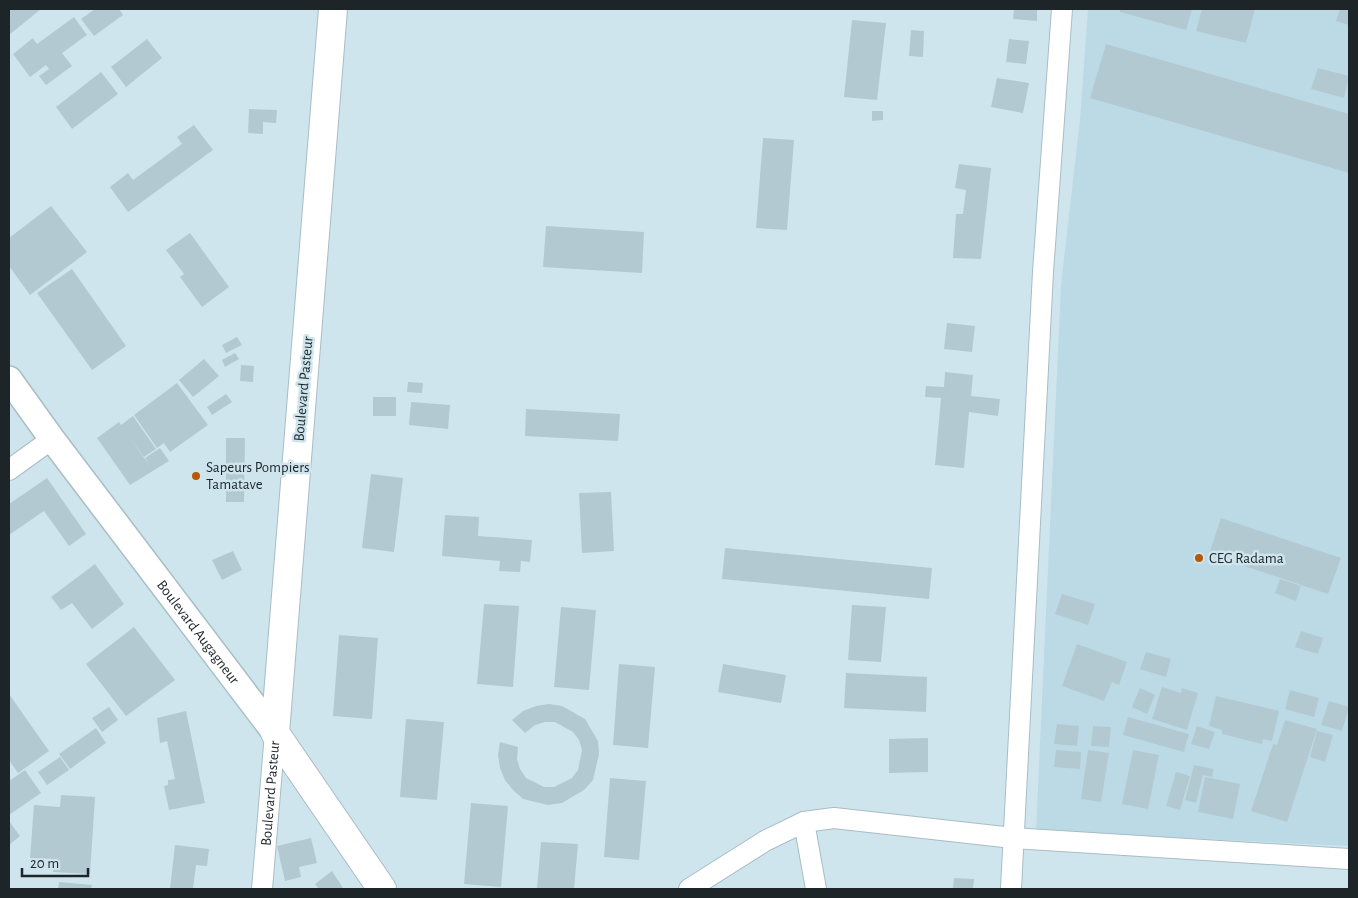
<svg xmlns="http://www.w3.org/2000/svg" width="1358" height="898" font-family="'Alegreya Sans',sans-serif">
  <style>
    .built { fill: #bcdae5 }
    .building { fill: #b3c9d1 }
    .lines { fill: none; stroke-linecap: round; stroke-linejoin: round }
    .minor-casing { stroke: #a8bdc5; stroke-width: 22 }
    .tertiary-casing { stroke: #a8bdc5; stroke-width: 28 }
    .secondary-casing { stroke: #a8bdc5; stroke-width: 30 }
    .minor { stroke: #fff; stroke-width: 20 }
    .tertiary { stroke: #fff; stroke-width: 25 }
    .secondary { stroke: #fff; stroke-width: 28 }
    .poi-dot { fill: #b65808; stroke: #cfe5ed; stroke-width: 2 }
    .labels { text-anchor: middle; stroke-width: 5; stroke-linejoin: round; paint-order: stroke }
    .street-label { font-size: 15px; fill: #1d2528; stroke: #cfe5ed }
    .poi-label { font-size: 15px; fill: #1d2528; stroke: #cfe5ed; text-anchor: start }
  </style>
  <rect width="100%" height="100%" fill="#cfe5ed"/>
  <path class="built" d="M1088 9H1349V846L1036 831 1061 285 1080 119Z"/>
  <path class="building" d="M12 9H41L9 35V11Z
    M95 9H119L123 15 94 36 81 19Z
    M1014 9H1037V21L1013 19Z
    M1120 9H1192L1186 30 1120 12Z
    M1202 9H1255L1246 43 1196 31Z
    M1340 9H1349V25L1336 21Z
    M74 17 87 35 62 53 72 66 46 85 39 76 49 69 46 65 30 77 13 54 33 38 37 44Z
    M852 20 886 23 877 100 844 97Z
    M911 30 924 31 923 57 909 56Z
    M147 39 162 58 126 87 111 67Z
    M1009 39 1029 41 1026 64 1006 62Z
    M1106 44 1349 114V173L1090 98Z
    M1318 68 1349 76 1344 98 1311 89Z
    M101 72 118 94 72 129 56 107Z
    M997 78 1029 83 1023 113 991 107Z
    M249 109 277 110 276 123 263 122V134L248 133Z
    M872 111H883V120L872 121Z
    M194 125 213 150 128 212 110 187 128 173 133 180 182 144 177 137Z
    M763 138 794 140 787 230 756 228Z
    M959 164 991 168 981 259 953 258 956 214H963L966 190 955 188Z
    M51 206 87 252 30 295 9 266V238Z
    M546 226 644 232 642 273 543 267Z
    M190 233 229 287 202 307 180 277 184 274 166 250Z
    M72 269 126 346 92 370 37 293Z
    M947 323 975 326 972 352 944 349Z
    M237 337 242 345 226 353 222 345Z
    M235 353 239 359 225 367 222 360Z
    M204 359 219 376 193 397 179 380Z
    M241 365 254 366 253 382 240 381Z
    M945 372 973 375 971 396 1000 399 998 416 969 412 964 468 935 465 941 398 925 397 926 386 944 387Z
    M408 382 423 383 422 393 407 392Z
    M177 383 208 425 170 452 164 443 157 448 134 415Z
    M226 394 232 402 212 415 207 407Z
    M373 397H396V416H373Z
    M411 402 450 405 448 429 409 425Z
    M526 409 620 414 618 441 525 436Z
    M133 416 156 449 144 457 129 437 150 466 145 458 160 448 169 461 130 485 97 438 119 422 121 425Z
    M226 438H245L244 502H226Z
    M371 474 403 478 394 552 362 548Z
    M47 478 86 534 69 546 44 511 9 535V504Z
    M611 492 614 551 582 553 579 493Z
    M445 515 479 517 478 536 532 540 530 562 521 561 520 572 499 571 500 561 442 556Z
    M1221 518 1341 558 1328 594 1209 554Z
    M725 548 932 568 929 599 722 579Z
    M233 551 242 570 222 580 212 560Z
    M95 564 124 604 92 629 72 603 61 610 51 597Z
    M1280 579 1301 586 1296 601 1275 593Z
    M1062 594 1095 604 1088 625 1055 614Z
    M484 604 519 606 513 687 477 684Z
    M852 605 886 607 881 662 848 660Z
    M561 607 596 610 589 690 554 687Z
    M134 627 175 680 126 716 86 664Z
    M1301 631 1323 638 1318 654 1295 647Z
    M339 635 378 638 372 719 333 716Z
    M1077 644 1127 662 1119 685 1112 682 1104 701 1062 686Z
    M1146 652 1171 659 1166 677 1140 669Z
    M619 664 655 667 648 748 613 745Z
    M723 664 786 675 781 703 718 692Z
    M846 673 927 677 926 712 844 708Z
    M1162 687 1181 693 1182 688 1198 693 1187 730 1152 719Z
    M1140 688 1155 695 1147 714 1132 707Z
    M1290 690 1319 698 1314 717 1285 709Z
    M9 694 49 751 18 773 9 760Z
    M1216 696 1279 711 1272 741 1263 739 1262 744 1222 734V730L1209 726Z
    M1329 701 1349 707 1342 731 1321 725Z
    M549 704 562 706 585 719 598 741 599 754 593 780 584 790 562 803 548 805 523 799 513 790 505 780 500 768 498 755 500 742 518 747 517 759 520 769 526 778 544 787H554L572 778 578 770 582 750 579 740 573 732 555 722H545L535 725 525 733 512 720 523 711 536 706Z
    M109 707 118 720 102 732 92 718Z
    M186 711 205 803 169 810 164 786 168 785V780L175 779 167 741 160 743 157 718Z
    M1128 717 1189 734 1184 752 1123 735Z
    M406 719 444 722 437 800 400 797Z
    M1285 720 1317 729 1287 822 1251 811 1273 744 1277 745Z
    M1057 724 1079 726 1077 746 1054 744Z
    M1093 726 1111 727 1109 747 1091 746Z
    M1197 726 1215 732 1209 749 1191 744Z
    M96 728 106 743 70 769 59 754Z
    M1317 731 1333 735 1325 762 1310 757Z
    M928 738V772L889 773V739Z
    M1056 750 1081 752 1080 769 1054 767Z
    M1088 750 1109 753 1101 802 1081 799Z
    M1133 750 1159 755 1148 809 1122 804Z
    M60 757 69 770 47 785 38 772Z
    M1194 765 1214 769 1212 777 1203 775 1196 803 1185 800Z
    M25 770 41 793 9 815V781Z
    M1176 772 1190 776 1180 810 1166 806Z
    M1205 777 1240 784 1233 819 1198 812Z
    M610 778 646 781 639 860 604 857Z
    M61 795 95 797 90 874 53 872 54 859 30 858 34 805 60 807Z
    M471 803 508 806 501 887 464 884Z
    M9 821 20 836 9 845Z
    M311 838 317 863 299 867 301 877 285 881 277 846Z
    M541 842 578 844 574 889H537Z
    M175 845 209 849 207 866 196 865 193 889H170Z
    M332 871 343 888 319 889 315 884Z
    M954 878 974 879 973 889H953Z
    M59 882 92 885 91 889H58Z"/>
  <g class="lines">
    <defs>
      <g id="minor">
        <path d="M9 470 52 439"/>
        <path d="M804 822 816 889"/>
        <path id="s1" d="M262 889 275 733"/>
        <path d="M689 889 765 841 804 822 834 818 1013 838 1349 859"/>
        <path d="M1011 889 1043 272 1062 9"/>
      </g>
      <g id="tertiary">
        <path id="s2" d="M9 379 52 439 275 733"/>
      </g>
      <path id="secondary" d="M333 9 275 733 382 889"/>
    </defs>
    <use href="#minor" class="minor-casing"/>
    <use href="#tertiary" class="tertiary-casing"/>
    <use href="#secondary" class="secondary-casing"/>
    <use href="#minor" class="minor"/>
    <use href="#tertiary" class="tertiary"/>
    <use href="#secondary" class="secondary"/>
  </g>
  <g class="poi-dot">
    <circle cx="196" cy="476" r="5"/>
    <circle cx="1199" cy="558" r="5"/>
  </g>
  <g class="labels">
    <g class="street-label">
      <text transform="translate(303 389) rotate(-85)" y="5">Boulevard Pasteur</text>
      <text dy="5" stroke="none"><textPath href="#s2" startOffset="316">Boulevard Augagneur</textPath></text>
      <text dy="5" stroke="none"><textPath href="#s1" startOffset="96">Boulevard Pasteur</textPath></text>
    </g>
    <g class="poi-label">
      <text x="206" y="472">Sapeurs Pompiers<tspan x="206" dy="17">Tamatave</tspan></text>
      <text x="1209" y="563">CEG Radama</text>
    </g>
  </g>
  <rect width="1358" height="898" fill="none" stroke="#1d2528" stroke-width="20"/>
  <path d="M22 868v8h66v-8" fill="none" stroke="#1d2528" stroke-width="2.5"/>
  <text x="30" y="868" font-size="15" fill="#1d2528" stroke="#cfe5ed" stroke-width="4" paint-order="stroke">20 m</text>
</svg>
